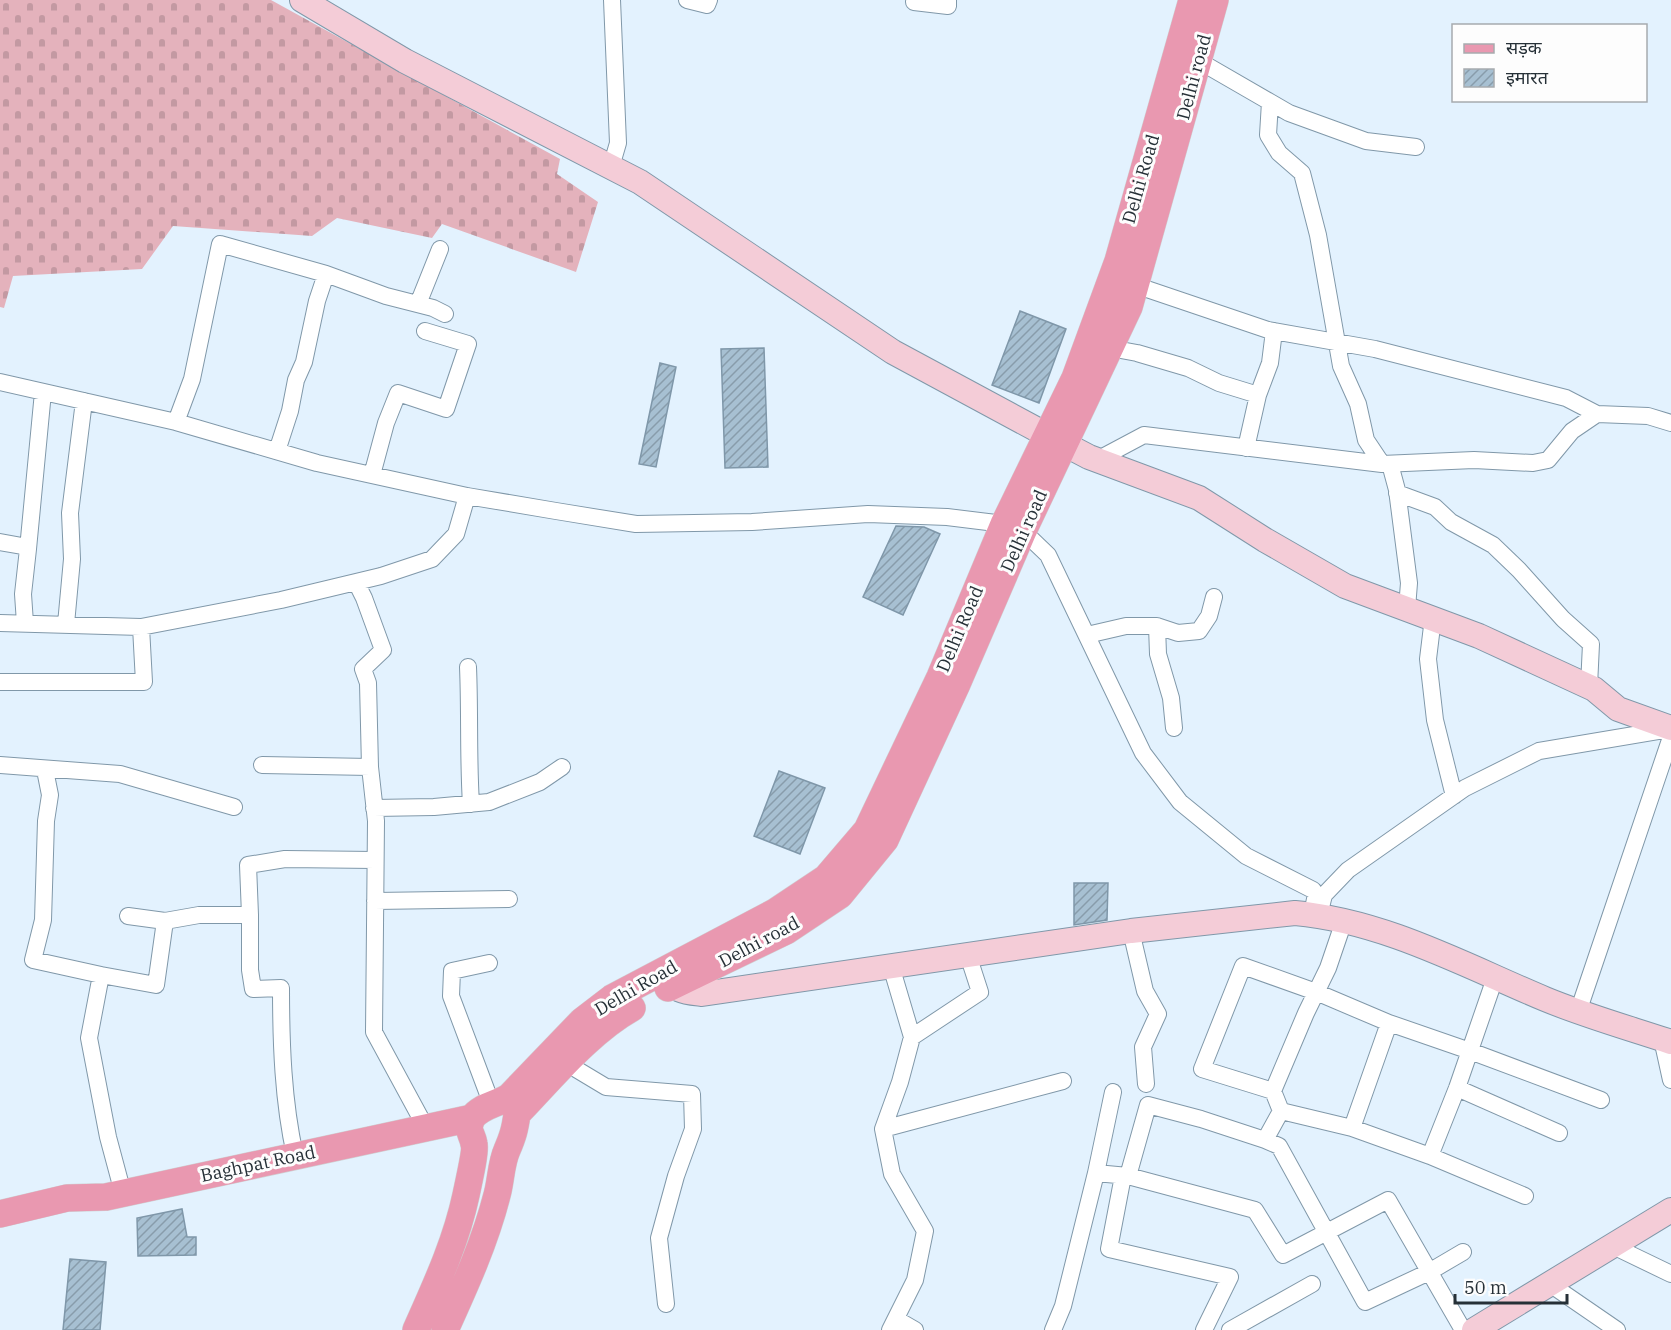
<svg xmlns="http://www.w3.org/2000/svg" width="1671" height="1330" font-family="'IBM Plex Serif','Noto Sans Devanagari',serif">
  <style>
    .cemetery { fill: url(#cemetery-stones) }
    .building { fill: url(#building-hatch); stroke: #7f97a9; stroke-width: 1.5 }
    .lines { fill: none; stroke-linecap: round; stroke-linejoin: round }
    .street-casing { stroke: #8098a9; stroke-width: 18 }
    .secondary-casing { stroke: #8098a9; stroke-width: 26 }
    .primary-casing { stroke: #cfd1d3; stroke-width: 28 }
    .street { stroke: #fff; stroke-width: 16 }
    .secondary { stroke: #f4ccd7; stroke-width: 24 }
    .primary { stroke: #e998b0; stroke-width: 27 }
    .labels { text-anchor: middle; stroke-width: 6; stroke-linejoin: round; paint-order: stroke }
    .street-label { font-size: 18px; fill: #263037; stroke: #fdfdfd }
  </style>
  <defs>
    <pattern id="cemetery-stones" width="16" height="16" patternUnits="userSpaceOnUse" patternTransform="scale(1.5)"><rect width="16" height="16" fill="#e4b2bc"/><path d="M2 7V4a2 2 0 0 1 4 0v3zM10 15v-3a2 2 0 0 1 4 0v3z" fill="#c399a2"/></pattern>
    <pattern id="building-hatch" width="6" height="6" patternUnits="userSpaceOnUse" patternTransform="scale(1.5)"><rect width="6" height="6" fill="#a7c0d2"/><path d="M-1 1l2-2M0 6l6-6M5 7l2-2" fill="none" stroke="#889cab"/></pattern>
  </defs>
  <rect width="100%" height="100%" fill="#e3f2fe"/>
  <path class="cemetery" d="M0 0H271L560 159 557 174 598 202 576 272 442 224 432 238 337 218 312 236 173 226 142 269 13 276 4 308 0 307Z"/>
  <path class="building" d="M1020 311 1066 329 1039 403 992 385Z
    M764 348 768 467 725 468 721 349Z
    M660 363 676 367 656 467 639 464Z
    M896 526 924 527 940 534 903 615 863 597Z
    M779 771 825 788 800 854 754 836Z
    M1074 883H1108L1107 920 1074 925Z
    M182 1209 187 1237H196V1255L138 1256 137 1218Z
    M70 1259 106 1262 100 1330H63Z"/>
  <g class="lines">
    <defs>
      <path id="street" d="M687 0 707 5 709 0
        M914 2 948 6V0
        M1199 61 1270 102 1268 135 1279 153 1302 173 1318 235 1341 366 1358 404 1366 440 1382 464
        M1270 102 1289 113 1366 141 1416 147
        M611 167 618 143 612 0
        M326 274 386 296 433 308 445 314
        M1135 285 1268 330 1375 349 1566 398 1597 414
        M418 304 440 249
        M1110 348 1137 353 1188 368 1219 383 1258 395
        M0 382 176 422 317 463 467 496 556 511 636 524 752 522 868 514 947 517 1004 524 1023 531 1048 555 1143 753 1180 802 1246 856 1313 890 1316 894 1312 914
        M176 422 192 379 220 244 326 274 317 301 304 362 296 380 290 411 277 451
        M1246 448 1258 395 1270 363 1274 331
        M1097 460 1144 435 1382 464 1474 460 1533 463 1548 460 1572 431 1597 414 1648 416 1671 423
        M1390 464 1397 490 1409 583 1407 608
        M372 475 386 423 398 393 446 409 468 344 425 331
        M1397 493 1435 507 1451 522 1493 545 1519 570 1563 619 1591 644 1589 686
        M0 542 22 546 28 549 23 594 25 623
        M28 549 43 392
        M356 582 364 598 383 650 363 669 368 683 370 767
        M1433 618 1428 659 1435 720 1454 796
        M0 623 141 627 281 600 381 576 432 559 456 534 467 496
        M66 624 72 559 70 513 84 401
        M1157 626 1178 633 1199 631 1209 616 1214 597
        M1087 635 1126 626H1157L1158 654 1171 698 1174 728
        M468 667C470 713 468 758 471 804
        M0 682H144L141 627
        M0 765 120 774 234 807
        M262 765 370 767 376 821 374 1032 426 1128
        M45 770 50 795 46 821 43 920 33 960 101 975 89 1038 108 1137 123 1193
        M374 808 434 807 489 802 540 782 562 767
        M375 901 509 899
        M1320 911 1324 895 1348 870 1465 788 1539 751 1670 729
        M250 915V970L253 989 281 988C281 1044 283 1101 295 1155
        M165 921 199 915H250L248 865 285 859 375 860
        M1344 921 1328 968 1306 1013 1273 1091 1281 1111 1265 1140 1201 1119 1148 1105 1128 1176 1255 1210 1283 1255 1388 1200 1463 1330
        M1131 931 1145 991 1158 1014 1143 1047 1146 1084
        M489 963 452 971 451 996 492 1105
        M101 975 156 985 165 921 128 916
        M1578 1012 1671 737
        M912 1037 980 992 968 955
        M1662 1039 1671 1080
        M566 1063 606 1087 692 1094 693 1129 676 1176 659 1238 666 1304
        M1457 1088 1559 1133
        M1273 1091 1202 1069 1243 966 1316 992 1389 1023 1470 1051 1601 1100
        M1281 1111 1352 1128 1430 1156 1457 1088 1495 978
        M1352 1128 1389 1023
        M883 1129 1063 1081
        M1265 1140 1279 1146 1365 1302 1429 1272 1463 1252
        M1430 1156 1525 1196
        M1096 1173 1113 1092
        M1123 1176 1109 1249 1230 1277 1204 1330
        M1613 1246 1671 1274
        M1550 1284 1617 1330
        M896 1319 915 1330
        M890 1330 915 1280 925 1231 892 1174 883 1129 900 1082 912 1037 891 966
        M1053 1330 1063 1306 1096 1173 1128 1176
        M1230 1330 1312 1284"/>
      <path id="secondary" d="M302 0 405 61 640 182 893 352 1047 435 1089 457 1199 498 1265 540 1345 586 1479 636 1594 689 1618 709 1671 728
        M666 975C675 992 684 992 702 994L1131 931 1295 913C1384 921 1464 965 1545 999 1586 1016 1629 1028 1671 1042
        M1474 1330 1671 1210"/>
      <path id="primary" d="M668 988 786 931 840 895 885 840 957 684 1023 531 1129 307 1215 0
        M0 1214 67 1198 106 1197 472 1118C482 1105 497 1105 510 1096L582 1021 612 998 775 912 826 878 867 830 940 677 1004 524 1075 378 1118 261 1192 0
        M416 1330C436 1285 456 1242 466 1195 468 1185 476 1151 474 1144 472 1132 466 1132 472 1118
        M445 1330C465 1286 485 1242 497 1195 501 1181 501 1163 507 1150 513 1136 515 1129 517 1114 551 1079 589 1032 632 1008"/>
    </defs>
    <use href="#street" class="street-casing"/>
    <use href="#secondary" class="secondary-casing"/>
    <use href="#primary" class="primary-casing"/>
    <use href="#street" class="street"/>
    <use href="#secondary" class="secondary"/>
    <use href="#primary" class="primary"/>
  </g>
  <g class="labels">
    <g class="street-label">
      <text transform="translate(1194 77) rotate(-75)" y="6">Delhi road</text>
      <text transform="translate(1141 179) rotate(-74)" y="6">Delhi Road</text>
      <text transform="translate(1024 531) rotate(-66)" y="6">Delhi road</text>
      <text transform="translate(960 629) rotate(-67)" y="6">Delhi Road</text>
      <text transform="translate(759 942) rotate(-28)" y="6">Delhi road</text>
      <text transform="translate(636 988) rotate(-30)" y="6">Delhi Road</text>
      <text transform="translate(258 1164) rotate(-12)" y="6">Baghpat Road</text>
    </g>
  </g>
  <rect x="1452" y="24" width="195" height="78" fill="#fdfdfd" stroke="#a7abae" stroke-width="1.5"/>
  <rect x="1464" y="44" width="30" height="9" fill="#e998b0" stroke="#a7abae" stroke-width="1.5"/>
  <text x="1506" y="54" font-size="18" fill="#263037">सड़क</text>
  <rect x="1464" y="69" width="30" height="18" fill="url(#building-hatch)" stroke="#a7abae" stroke-width="1.5"/>
  <text x="1506" y="84" font-size="18" fill="#263037">इमारत</text>
  <path d="M1455 1294v9h112v-9" fill="none" stroke="#263037" stroke-width="3"/>
  <text x="1464" y="1294" font-size="18" fill="#263037" stroke="#fdfdfd" stroke-width="4.5" paint-order="stroke">50 m</text>
</svg>
